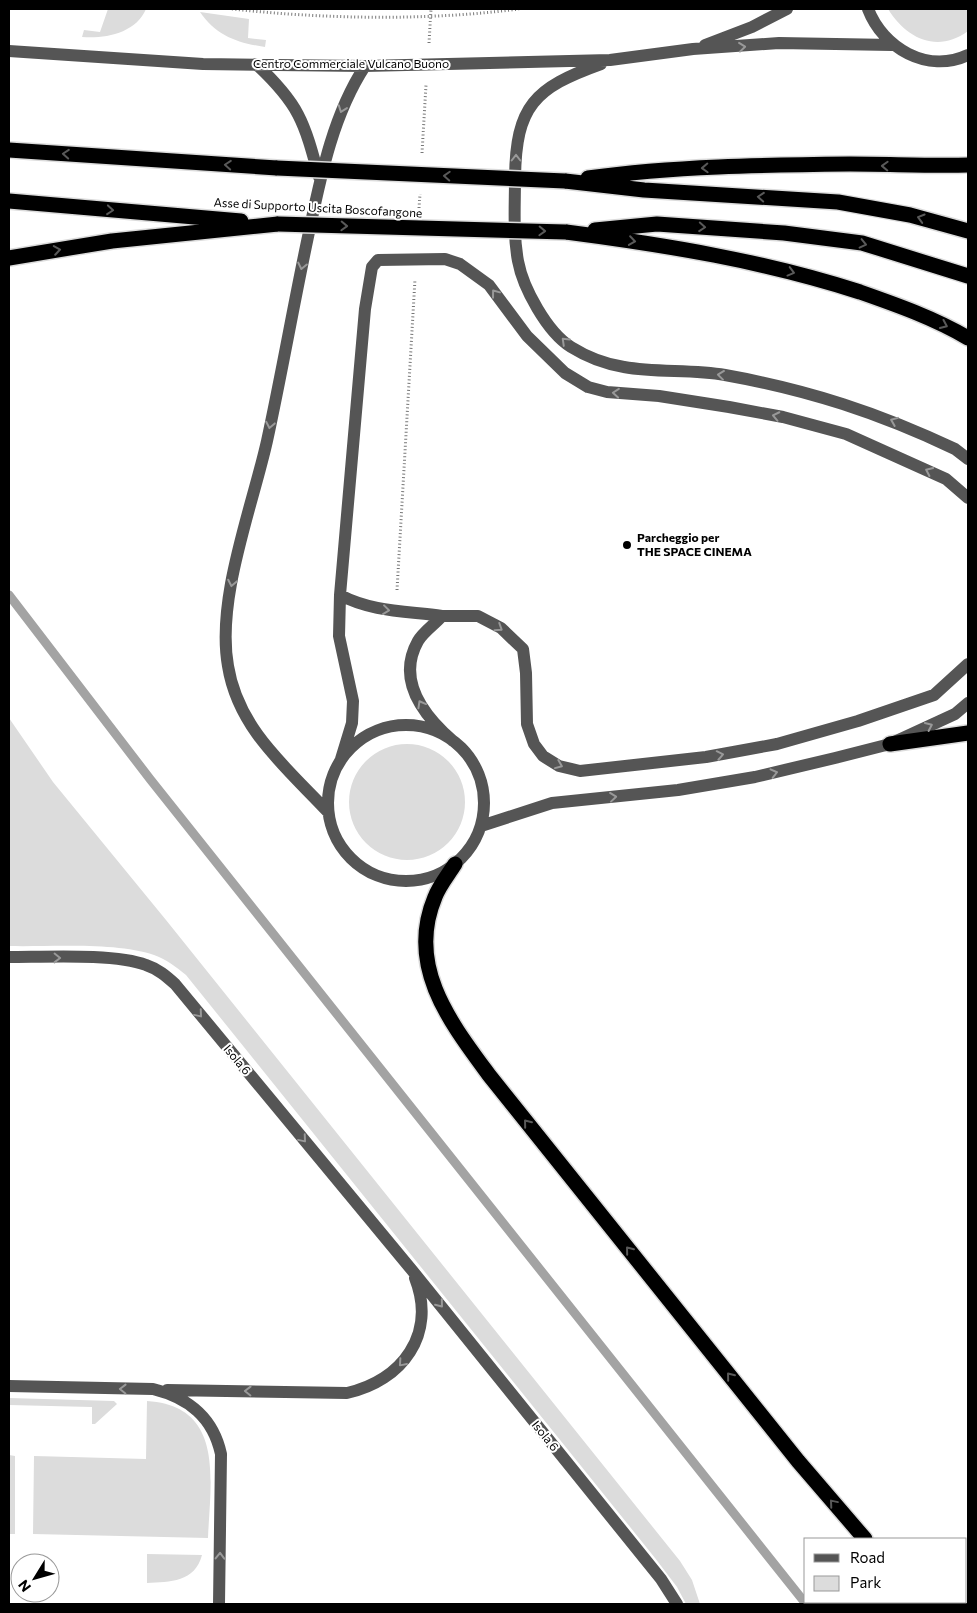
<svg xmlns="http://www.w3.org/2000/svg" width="977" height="1613" font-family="Commissioner,sans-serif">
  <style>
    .green { fill: #dcdcdc }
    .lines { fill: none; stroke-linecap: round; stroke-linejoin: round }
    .stream { stroke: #a3a3a3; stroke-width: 9 }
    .highway-casing { stroke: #dbdbdb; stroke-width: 18 }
    .path { stroke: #777; stroke-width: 3; stroke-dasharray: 1 2.5; stroke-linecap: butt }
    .minor { stroke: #555; stroke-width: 12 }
    .highway { stroke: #000; stroke-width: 15 }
    .highway-bridge-casing { stroke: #dbdbdb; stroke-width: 18; stroke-linecap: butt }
    .highway-bridge { stroke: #000; stroke-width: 15 }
    .oneway { stroke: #999 }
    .oneway2 { stroke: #595959 }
    .poi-dot { fill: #000; stroke: #fff; stroke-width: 2 }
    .labels { text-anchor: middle; stroke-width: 4; stroke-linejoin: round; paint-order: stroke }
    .street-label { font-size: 12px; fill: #000; stroke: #fff }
    .poi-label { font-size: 12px; font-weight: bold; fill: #000; stroke: #fff; text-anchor: start }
  </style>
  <rect width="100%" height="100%" fill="#fff"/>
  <path class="green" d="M108 9H146C136 33 105 39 82 37L84 30 100 32Z
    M888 9H968V31C937 54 906 38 888 9Z
    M200 12 249 19 248 38 266 40 265 47C238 43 216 36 200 12Z
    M9 718 53 782 166 920 680 1561 692 1580 700 1604H686L677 1587 655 1558 186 975C176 967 166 959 154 955 116 942 50 947 9 946Z
    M349 802a58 58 0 1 1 116 0a58 58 0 1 1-116 0Z
    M9 1398 114 1401 117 1404 95 1424H92V1407L9 1405Z
    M147 1401C226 1406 210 1482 208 1538L33 1534 34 1456 146 1459Z
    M9 1455 15 1456V1534H9Z
    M147 1554 202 1555C195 1582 170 1582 147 1583Z"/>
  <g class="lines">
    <path class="stream" d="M9 595 150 779 806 1604"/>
    <defs>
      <path id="highway" d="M9 150 277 168
        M588 178C674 166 763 165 850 164 890 164 929 166 968 165
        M565 181 644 190 838 202 910 215 968 231
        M9 201 241 221
        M595 230 657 224 784 233 862 243 968 276
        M566 232C666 245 764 261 860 292 897 305 934 318 968 338
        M9 258 112 241 278 224
        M890 744 968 733
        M455 864C448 875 439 886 435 897 406 966 450 1022 489 1075L798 1461 865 1539
        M923 1602 925 1604"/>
    </defs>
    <use href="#highway" class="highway-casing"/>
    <path class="path" d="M232 9C326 19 425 21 519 9
      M429 43 431 9
      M422 153 426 85
      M419 208 420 194
      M397 590 415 279"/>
    <path class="minor" d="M868 9C883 48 927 74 968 55
      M705 45 752 27 787 9
      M9 51 203 64 365 66 610 60 693 49 779 43 892 45
      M256 64C299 104 304 121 319 177
      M601 64C534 88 516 106 515 178 515 206 513 234 518 261 523 288 547 332 571 347 587 357 605 364 624 367 657 373 692 369 725 375 809 390 879 413 955 449L968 459
      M340 595C372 612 407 611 442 616
      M328 803a78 78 0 1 1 156 0a78 78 0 1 1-156 0Z
      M453 741C424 716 396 680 418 641 423 632 435 624 442 616H478L501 628 523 649 526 673 527 724 534 744 543 756 559 766 580 771 706 757 777 744 858 721 934 695 968 664
      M341 759 352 723 353 701 339 636 340 595 365 309 372 267 378 260 445 259 460 264 489 285 527 336 565 373 588 387 607 392 659 396 729 407 783 417 846 434 946 479 968 498
      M328 812C287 768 238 729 228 666 216 599 252 508 267 441 282 372 294 302 309 232 321 175 333 115 365 66
      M481 826 552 803 678 790 755 777 835 758 890 744 955 714 968 703
      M9 957C44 957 116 953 146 965 158 969 166 976 175 984L411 1269 661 1579 677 1604
      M9 1386 153 1389C189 1398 213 1417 221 1454L219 1604
      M167 1390 347 1393C402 1381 437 1334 415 1278"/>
    <use href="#highway" class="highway"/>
    <defs>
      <path id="highway-bridge" d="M277 168 565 181
        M278 224 566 232"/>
    </defs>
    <use href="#highway-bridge" class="highway-bridge-casing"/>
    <use href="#highway-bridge" class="highway-bridge"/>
  </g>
  <defs><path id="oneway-chevron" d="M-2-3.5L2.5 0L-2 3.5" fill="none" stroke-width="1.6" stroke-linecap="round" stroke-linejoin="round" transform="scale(1.25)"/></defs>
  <g class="oneway">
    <use href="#oneway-chevron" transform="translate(742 47) rotate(-6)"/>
    <use href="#oneway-chevron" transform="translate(342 109) rotate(110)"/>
    <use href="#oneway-chevron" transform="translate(516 158) rotate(-90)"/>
    <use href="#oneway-chevron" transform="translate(302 266) rotate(102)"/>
    <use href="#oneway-chevron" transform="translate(495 293) rotate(-127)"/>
    <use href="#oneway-chevron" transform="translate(565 341) rotate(-136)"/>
    <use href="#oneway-chevron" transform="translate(721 375) rotate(-173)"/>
    <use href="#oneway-chevron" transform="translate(616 393) rotate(-175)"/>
    <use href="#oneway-chevron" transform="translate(776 416) rotate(-168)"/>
    <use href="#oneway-chevron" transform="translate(894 421) rotate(-158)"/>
    <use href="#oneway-chevron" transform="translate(270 425) rotate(101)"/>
    <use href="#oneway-chevron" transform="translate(929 471) rotate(-155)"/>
    <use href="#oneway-chevron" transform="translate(232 583) rotate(101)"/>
    <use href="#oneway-chevron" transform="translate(386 610) rotate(7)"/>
    <use href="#oneway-chevron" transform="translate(499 628) rotate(33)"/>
    <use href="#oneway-chevron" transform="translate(421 704) rotate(-119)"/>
    <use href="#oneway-chevron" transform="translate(929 726) rotate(-25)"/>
    <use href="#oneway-chevron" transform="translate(720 755) rotate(-11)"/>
    <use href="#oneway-chevron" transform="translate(559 765) rotate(22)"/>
    <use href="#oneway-chevron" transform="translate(774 773) rotate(-14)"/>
    <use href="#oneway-chevron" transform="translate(613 797) rotate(-6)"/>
    <use href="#oneway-chevron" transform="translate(57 958) rotate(1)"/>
    <use href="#oneway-chevron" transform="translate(199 1014) rotate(50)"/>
    <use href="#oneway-chevron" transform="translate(303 1139) rotate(50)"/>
    <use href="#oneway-chevron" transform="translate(440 1304) rotate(51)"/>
    <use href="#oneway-chevron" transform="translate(402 1363) rotate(131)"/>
    <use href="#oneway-chevron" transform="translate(123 1389) rotate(-179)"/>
    <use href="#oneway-chevron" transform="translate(248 1391) rotate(-179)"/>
    <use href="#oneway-chevron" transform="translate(220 1556) rotate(-89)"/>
  </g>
  <g class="oneway2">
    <use href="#oneway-chevron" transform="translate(66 154) rotate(-176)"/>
    <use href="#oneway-chevron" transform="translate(228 165) rotate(-176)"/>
    <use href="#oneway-chevron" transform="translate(885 166) rotate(-178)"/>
    <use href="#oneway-chevron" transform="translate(705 168) rotate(178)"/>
    <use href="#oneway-chevron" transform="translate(447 176) rotate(-177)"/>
    <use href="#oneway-chevron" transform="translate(761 197) rotate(-176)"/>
    <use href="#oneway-chevron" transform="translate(110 210) rotate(5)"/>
    <use href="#oneway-chevron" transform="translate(921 218) rotate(-164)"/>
    <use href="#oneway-chevron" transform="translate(344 226) rotate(2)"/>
    <use href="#oneway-chevron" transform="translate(702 227) rotate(4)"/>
    <use href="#oneway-chevron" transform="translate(542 231) rotate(2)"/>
    <use href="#oneway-chevron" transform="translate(632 241) rotate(8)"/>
    <use href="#oneway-chevron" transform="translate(863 244) rotate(13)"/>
    <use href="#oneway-chevron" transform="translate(57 250) rotate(-9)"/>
    <use href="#oneway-chevron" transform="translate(791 272) rotate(15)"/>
    <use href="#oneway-chevron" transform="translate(944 325) rotate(24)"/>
    <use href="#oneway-chevron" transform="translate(527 1123) rotate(-129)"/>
    <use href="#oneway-chevron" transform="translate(629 1250) rotate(-129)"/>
    <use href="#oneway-chevron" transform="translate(730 1376) rotate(-129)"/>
    <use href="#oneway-chevron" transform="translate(833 1503) rotate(-130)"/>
  </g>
  <circle class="poi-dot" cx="627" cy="545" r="5"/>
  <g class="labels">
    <g class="street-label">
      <text x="351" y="68">Centro Commerciale Vulcano Buono</text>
      <text transform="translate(318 208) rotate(3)" y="4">Asse di Supporto Uscita Boscofangone</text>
      <text transform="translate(237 1060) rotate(50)" y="4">Isola 6</text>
      <text transform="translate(545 1436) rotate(51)" y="4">Isola 6</text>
    </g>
    <g class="poi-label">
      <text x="637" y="542">Parcheggio per<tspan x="637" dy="14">THE SPACE CINEMA</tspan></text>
    </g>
  </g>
  <rect width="977" height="1613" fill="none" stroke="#000000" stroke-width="20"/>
  <rect x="804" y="1538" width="162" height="65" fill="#ffffff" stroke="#999999"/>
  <rect x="814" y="1554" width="25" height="8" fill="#555555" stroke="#999999"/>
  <text x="850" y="1563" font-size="15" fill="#000000">Road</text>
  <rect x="814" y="1576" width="25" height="15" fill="#dcdcdc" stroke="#999999"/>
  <text x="850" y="1588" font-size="15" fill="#000000">Park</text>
  <g transform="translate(35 1578) rotate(233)"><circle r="24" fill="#ffffff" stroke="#999999"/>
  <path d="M0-4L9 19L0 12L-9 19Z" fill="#000000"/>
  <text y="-8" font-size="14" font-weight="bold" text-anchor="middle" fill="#000000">N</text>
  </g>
</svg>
